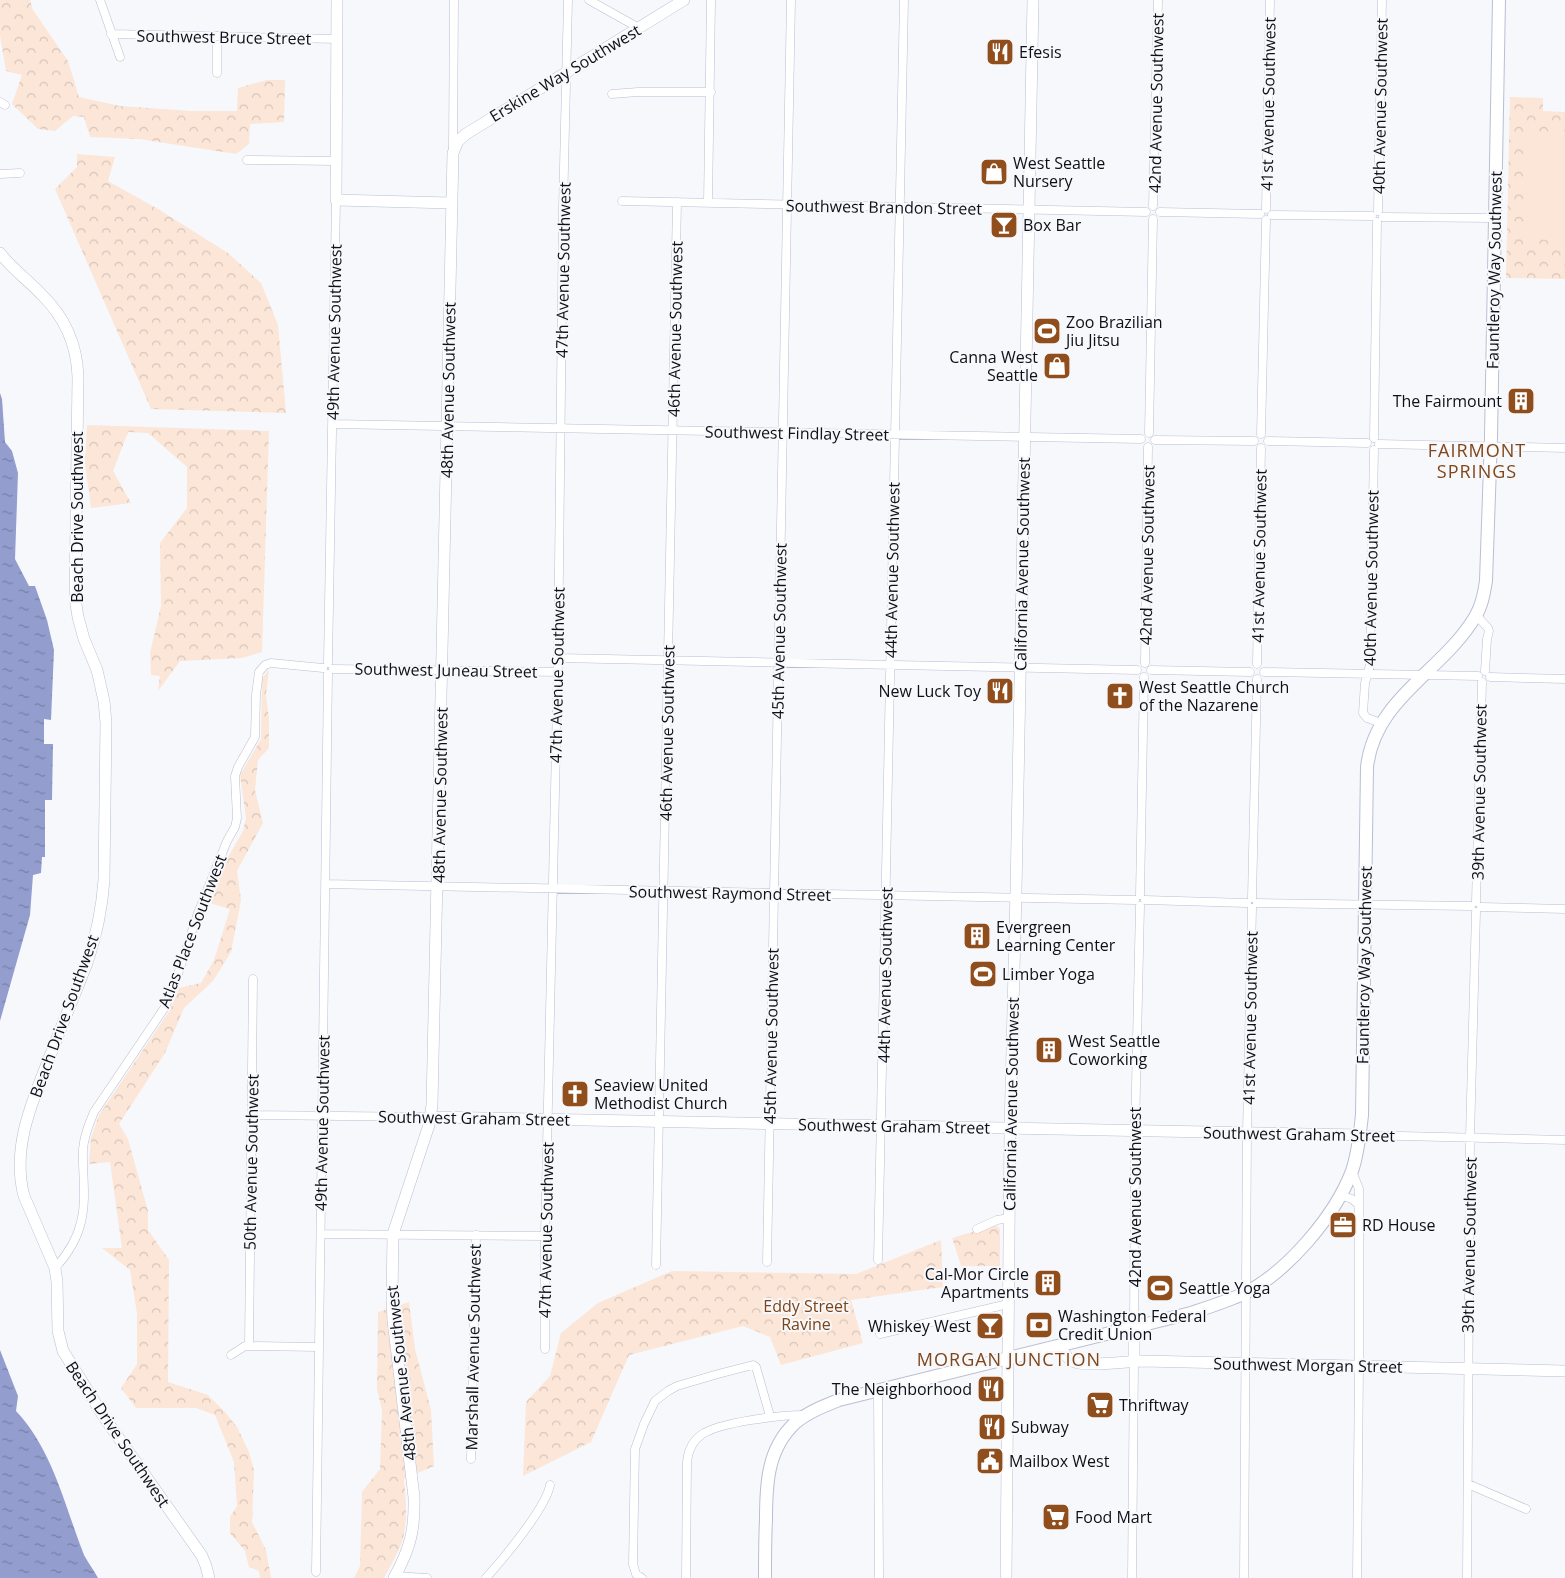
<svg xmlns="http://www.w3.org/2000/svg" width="1565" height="1578" font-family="'Open Sans',sans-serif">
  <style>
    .forest { fill: url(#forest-crowns) }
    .garden { fill: #fce6d8 }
    .water { fill: url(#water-ripples) }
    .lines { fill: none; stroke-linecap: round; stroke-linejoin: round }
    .street-casing { stroke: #b9bed3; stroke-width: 9 }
    .secondary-casing { stroke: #b9bed3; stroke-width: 12 }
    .primary-casing { stroke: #b9bed3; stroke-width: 14 }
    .street { stroke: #fff; stroke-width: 8 }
    .secondary { stroke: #fff; stroke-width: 11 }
    .primary { stroke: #fff; stroke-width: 12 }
    .labels { text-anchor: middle; stroke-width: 4; stroke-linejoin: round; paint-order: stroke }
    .street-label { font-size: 16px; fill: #0e1017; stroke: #f7f8fc }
    .poi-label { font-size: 16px; fill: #0e1017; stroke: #f7f8fc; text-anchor: start }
    .park-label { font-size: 16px; fill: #804314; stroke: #f7f8fc }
    .neighbourhood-label { font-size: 18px; letter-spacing: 1px; fill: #814518; stroke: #f7f8fc }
  </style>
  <defs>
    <pattern id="forest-crowns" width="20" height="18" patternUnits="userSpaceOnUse" patternTransform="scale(1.25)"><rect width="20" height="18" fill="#fce6d8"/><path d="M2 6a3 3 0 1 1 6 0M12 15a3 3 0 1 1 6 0" fill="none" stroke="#d7c4b9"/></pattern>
    <pattern id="water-ripples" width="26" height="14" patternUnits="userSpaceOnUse" patternTransform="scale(1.25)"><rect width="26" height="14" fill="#939ece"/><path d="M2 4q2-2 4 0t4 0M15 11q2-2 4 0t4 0" fill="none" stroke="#767fa6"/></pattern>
  </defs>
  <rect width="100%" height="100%" fill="#f7f8fc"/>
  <path class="forest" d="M0 0H30L33 10 68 61 79 97 120 106 191 111H237L238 88 267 80H285L284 122 250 124 249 144 236 154 139 139 90 137 84 117 73 116 55 131 38 129 12 104 22 75 6 71 0 36Z
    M1510 97 1543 98V111L1565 112V279L1506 278Z
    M77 154 115 157 108 181 158 209 228 253 261 283 278 325 286 413 151 409 55 189 77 167Z
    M87 425 269 431 262 652 242 658 180 661 158 691 160 676 151 675 150 653 161 606 160 543 187 508V467L148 433 128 432 113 471 131 503 91 508 85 463Z
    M269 669 266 695 269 719V748L258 760 255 790 263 823 237 871 241 900 231 952 213 981 184 1008 165 1053 119 1124 128 1139 148 1211V1230L169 1260 168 1382 208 1395 225 1412 237 1427 249 1452 254 1470 252 1522 266 1550 271 1578H260L259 1571 249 1567 245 1551 230 1533V1517L237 1506 234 1462 215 1415 196 1408H136L121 1388 137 1364V1314L130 1270 102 1248H122L110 1162 89 1164 91 1138 99 1115 170 1010 179 988 201 983 214 960 230 909 210 903 226 861 243 831 246 818 240 775 261 739 262 679Z
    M996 1225 1000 1229V1266H961L952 1238Z
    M941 1240 943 1287 851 1300 863 1343 781 1365 770 1337 743 1326 629 1355 591 1442 523 1476 526 1402 550 1376 561 1333 598 1303 672 1271 856 1274Z
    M409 1302 415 1349 431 1410 434 1466 404 1479C406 1500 408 1522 402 1542 397 1555 390 1566 384 1578H354L360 1566 362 1492 380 1469 382 1410 377 1389 378 1312Z"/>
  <path class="garden" d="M1527 136 1565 138V254L1561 250 1558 240 1524 239Z"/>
  <path class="water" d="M0 393 2 399 5 442 12 451 18 473 15 559 29 586H35L47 620 54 650 51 720 44 719V744H53L52 800H45V857H42L41 873 33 875 30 915 0 1021Z
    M0 1350 18 1396 16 1411C53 1450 65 1507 84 1555 88 1563 94 1570 98 1578H0Z"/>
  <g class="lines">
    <defs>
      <path id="street" d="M100 0 120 57
        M589 0 639 28
        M111 34 337 39
        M217 73V36
        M612 94 638 92H711
        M0 102 5 105
        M453 148 454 0
        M247 160 335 161
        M0 174 20 173
        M622 201 1146 212
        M708 203 711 0
        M1153 206 1158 0
        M1266 209 1270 0
        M1378 211 1382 0
        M1160 212 1260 214
        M1272 215 1372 216
        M1383 217 1494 218
        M332 424 1141 439
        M1149 433 1153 219
        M1261 434 1266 220
        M1374 438 1377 222
        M1155 440 1254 441
        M1268 441 1367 443
        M1379 444 1565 448
        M1374 450 1370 665 1365 683 1363 713 1367 718 1381 723
        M1476 615 1488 628 1489 631 1487 639 1485 671
        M558 658 1137 670
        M328 663 336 200
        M1145 663 1148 447
        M1257 664 1261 448
        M333 669 558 672
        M1151 670 1250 672
        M1264 672 1478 676
        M1490 677 1565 679
        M325 884 1135 900
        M1140 895 1144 677
        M1252 898 1257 679
        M1145 900 1247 903
        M1476 902 1482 682
        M1257 903 1471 906
        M1481 907 1565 909
        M253 1115 431 1117
        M1360 1135 1565 1140
        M1352 1171 1359 1189V1366L1357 1578
        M1339 1195 1352 1199 1359 1205
        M977 1229 997 1220 1009 1218
        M321 1234 545 1236
        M878 1260 904 0
        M767 1262 791 0
        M656 1265 677 202
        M55 1268C67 1255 77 1240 81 1222 87 1198 82 1173 83 1149 84 1136 89 1124 94 1112L165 1007 174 986 198 913 227 841 235 827 237 818 235 776 238 767 255 737 256 695 259 672 265 665 271 663 323 668
        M1134 1328 1135 1131 1140 906
        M880 1334 1008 1304
        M249 1346 253 979
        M545 1349V1236L558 658 563 209 568 0
        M231 1355 245 1346 319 1347
        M878 1390 879 1578
        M471 1459 476 1235
        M1468 1484 1526 1509
        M316 1572 328 674
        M395 1576 427 1578
        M486 1578C503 1559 546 1508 550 1485
        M642 1578 636 1574 633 1564 635 1449 644 1424 655 1401 668 1391 677 1386 718 1374 753 1365 756 1367 770 1416
        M686 1578 687 1462C688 1451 693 1441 701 1435 719 1422 781 1415 804 1415
        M1132 1578 1134 1361
        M1244 1578 1247 1133 1252 908
        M1467 1578 1470 1137 1476 912"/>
      <path id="secondary" d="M337 0 336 200 451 203
        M0 253C12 269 28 280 41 294 65 317 77 344 78 377L75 598 78 617 84 639 97 670 104 701 106 723 104 880C102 908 96 937 87 963 75 994 62 1025 50 1056 33 1100 11 1147 24 1196L55 1268 57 1282 58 1331 63 1351 104 1417 202 1556 206 1566 209 1578
        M431 1117 1360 1135
        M1134 1328V1361
        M1060 1346C1063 1351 1067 1359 1072 1361 1086 1368 1127 1361 1143 1361L1565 1371
        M394 1578C410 1549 415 1530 414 1497L393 1320 392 1299 393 1234 429 1125 432 1105 453 153 458 141 466 134 684 0
        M1006 1578 1010 1129 1016 891 1033 0"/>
      <path id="primary" d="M765 1578C765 1559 765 1539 766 1520 766 1485 767 1449 795 1423 808 1412 824 1406 839 1400L1191 1313C1209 1307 1228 1301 1245 1293 1287 1272 1335 1216 1352 1171 1358 1154 1360 1133 1362 1115L1367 767C1375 698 1442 672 1475 617 1482 606 1484 593 1486 581L1491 437 1499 0"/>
    </defs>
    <use href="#street" class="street-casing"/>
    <use href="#secondary" class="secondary-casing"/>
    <use href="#primary" class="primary-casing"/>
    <use href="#street" class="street"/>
    <use href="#secondary" class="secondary"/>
    <use href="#primary" class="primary"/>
  </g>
  <defs>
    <symbol id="restaurant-square" viewBox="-11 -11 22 22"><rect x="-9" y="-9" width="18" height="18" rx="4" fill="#914e1d" stroke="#f7f8fc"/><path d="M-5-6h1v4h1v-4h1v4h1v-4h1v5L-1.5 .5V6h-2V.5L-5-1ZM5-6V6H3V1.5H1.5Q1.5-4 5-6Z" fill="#fff"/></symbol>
    <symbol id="shop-square" viewBox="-11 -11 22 22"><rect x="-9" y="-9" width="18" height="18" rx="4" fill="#914e1d" stroke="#f7f8fc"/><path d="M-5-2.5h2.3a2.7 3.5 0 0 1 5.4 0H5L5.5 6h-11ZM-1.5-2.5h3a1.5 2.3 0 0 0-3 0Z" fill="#fff"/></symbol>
    <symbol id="bar-square" viewBox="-11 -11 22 22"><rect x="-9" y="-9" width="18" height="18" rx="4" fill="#914e1d" stroke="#f7f8fc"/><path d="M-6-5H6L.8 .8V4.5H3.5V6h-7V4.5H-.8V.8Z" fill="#fff"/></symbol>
    <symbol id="stadium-square" viewBox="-11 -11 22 22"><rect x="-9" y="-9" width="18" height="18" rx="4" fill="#914e1d" stroke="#f7f8fc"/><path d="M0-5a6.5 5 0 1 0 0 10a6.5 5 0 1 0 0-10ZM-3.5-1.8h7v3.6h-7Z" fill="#fff"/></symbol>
    <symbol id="building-square" viewBox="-11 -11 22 22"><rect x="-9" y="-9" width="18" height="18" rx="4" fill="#914e1d" stroke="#f7f8fc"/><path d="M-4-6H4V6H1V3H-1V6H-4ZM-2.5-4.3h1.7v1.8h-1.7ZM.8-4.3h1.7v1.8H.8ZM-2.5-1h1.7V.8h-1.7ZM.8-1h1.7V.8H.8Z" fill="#fff"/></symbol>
    <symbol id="church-square" viewBox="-11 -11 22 22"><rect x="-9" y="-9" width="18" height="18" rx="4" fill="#914e1d" stroke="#f7f8fc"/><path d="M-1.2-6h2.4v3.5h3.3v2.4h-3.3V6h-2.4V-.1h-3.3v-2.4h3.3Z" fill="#fff"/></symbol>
    <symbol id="office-square" viewBox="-11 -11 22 22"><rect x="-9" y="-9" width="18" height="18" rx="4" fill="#914e1d" stroke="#f7f8fc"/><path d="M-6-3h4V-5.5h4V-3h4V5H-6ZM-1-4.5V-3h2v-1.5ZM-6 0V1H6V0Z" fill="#fff"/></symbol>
    <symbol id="bank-square" viewBox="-11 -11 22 22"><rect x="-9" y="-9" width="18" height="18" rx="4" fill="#914e1d" stroke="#f7f8fc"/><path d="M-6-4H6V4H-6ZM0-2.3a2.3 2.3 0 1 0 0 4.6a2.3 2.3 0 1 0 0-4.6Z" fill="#fff"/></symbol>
    <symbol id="supermarket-square" viewBox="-11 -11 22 22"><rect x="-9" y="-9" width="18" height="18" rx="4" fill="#914e1d" stroke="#f7f8fc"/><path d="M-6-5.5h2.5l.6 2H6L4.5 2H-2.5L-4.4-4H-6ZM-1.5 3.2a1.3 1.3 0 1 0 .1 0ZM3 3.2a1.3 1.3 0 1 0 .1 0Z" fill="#fff"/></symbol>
    <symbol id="civic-square" viewBox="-11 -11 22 22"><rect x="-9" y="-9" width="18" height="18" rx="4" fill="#914e1d" stroke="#f7f8fc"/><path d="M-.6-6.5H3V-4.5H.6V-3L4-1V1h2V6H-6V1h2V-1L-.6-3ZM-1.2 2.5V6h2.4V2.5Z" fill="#fff"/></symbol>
  </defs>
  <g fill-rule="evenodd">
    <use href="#restaurant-square" x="984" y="36" width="32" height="32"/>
    <use href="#shop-square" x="978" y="156" width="32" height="32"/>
    <use href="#bar-square" x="988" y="209" width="32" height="32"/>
    <use href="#stadium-square" x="1031" y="315" width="32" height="32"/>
    <use href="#shop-square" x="1041" y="350" width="32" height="32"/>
    <use href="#building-square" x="1505" y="385" width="32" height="32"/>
    <use href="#restaurant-square" x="984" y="675" width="32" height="32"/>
    <use href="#church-square" x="1104" y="680" width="32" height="32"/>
    <use href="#building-square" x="961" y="920" width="32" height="32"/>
    <use href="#stadium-square" x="967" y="958" width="32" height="32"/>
    <use href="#building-square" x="1033" y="1034" width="32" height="32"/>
    <use href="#church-square" x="559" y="1078" width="32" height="32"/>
    <use href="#office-square" x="1327" y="1209" width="32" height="32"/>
    <use href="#building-square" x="1032" y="1267" width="32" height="32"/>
    <use href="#stadium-square" x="1144" y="1272" width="32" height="32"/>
    <use href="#bank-square" x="1023" y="1309" width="32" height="32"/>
    <use href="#bar-square" x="974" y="1310" width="32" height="32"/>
    <use href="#restaurant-square" x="975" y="1373" width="32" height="32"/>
    <use href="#supermarket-square" x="1084" y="1389" width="32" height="32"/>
    <use href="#restaurant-square" x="976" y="1411" width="32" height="32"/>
    <use href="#civic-square" x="974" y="1445" width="32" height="32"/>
    <use href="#supermarket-square" x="1040" y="1501" width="32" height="32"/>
  </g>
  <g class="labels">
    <g class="street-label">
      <text transform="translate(224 37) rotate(1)" y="6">Southwest Bruce Street</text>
      <text transform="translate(565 73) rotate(-31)" y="6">Erskine Way Southwest</text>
      <text transform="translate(1156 103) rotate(-89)" y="6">42nd Avenue Southwest</text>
      <text transform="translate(1268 104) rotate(-89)" y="6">41st Avenue Southwest</text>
      <text transform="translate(1380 106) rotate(-89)" y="6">40th Avenue Southwest</text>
      <text transform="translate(884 207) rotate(1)" y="6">Southwest Brandon Street</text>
      <text transform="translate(563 270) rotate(-89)" y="6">47th Avenue Southwest</text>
      <text transform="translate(1494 270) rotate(-89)" y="6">Fauntleroy Way Southwest</text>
      <text transform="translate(675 329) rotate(-89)" y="6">46th Avenue Southwest</text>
      <text transform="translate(334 332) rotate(-89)" y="6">49th Avenue Southwest</text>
      <text transform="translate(448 390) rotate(-89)" y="6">48th Avenue Southwest</text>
      <text transform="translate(797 433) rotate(1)" y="6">Southwest Findlay Street</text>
      <text transform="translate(77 517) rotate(-90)" y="6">Beach Drive Southwest</text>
      <text transform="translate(1147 555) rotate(-89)" y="6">42nd Avenue Southwest</text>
      <text transform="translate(1259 556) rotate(-89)" y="6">41st Avenue Southwest</text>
      <text transform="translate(1022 564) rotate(-89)" y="6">California Avenue Southwest</text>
      <text transform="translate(892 570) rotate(-89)" y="6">44th Avenue Southwest</text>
      <text transform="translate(1371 578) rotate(-89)" y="6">40th Avenue Southwest</text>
      <text transform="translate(779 631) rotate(-89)" y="6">45th Avenue Southwest</text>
      <text transform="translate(446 670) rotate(1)" y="6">Southwest Juneau Street</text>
      <text transform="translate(557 675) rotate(-89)" y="6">47th Avenue Southwest</text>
      <text transform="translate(667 733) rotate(-89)" y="6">46th Avenue Southwest</text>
      <text transform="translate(1479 792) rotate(-89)" y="6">39th Avenue Southwest</text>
      <text transform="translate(440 795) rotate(-89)" y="6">48th Avenue Southwest</text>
      <text transform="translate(730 893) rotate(1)" y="6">Southwest Raymond Street</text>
      <text transform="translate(192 931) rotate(-69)" y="6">Atlas Place Southwest</text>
      <text transform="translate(1364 965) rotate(-89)" y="6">Fauntleroy Way Southwest</text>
      <text transform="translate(885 975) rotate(-89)" y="6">44th Avenue Southwest</text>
      <text transform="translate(64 1016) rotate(-70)" y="6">Beach Drive Southwest</text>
      <text transform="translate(1250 1018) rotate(-89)" y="6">41st Avenue Southwest</text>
      <text transform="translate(771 1036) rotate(-89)" y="6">45th Avenue Southwest</text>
      <text transform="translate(1011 1104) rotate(-89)" y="6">California Avenue Southwest</text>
      <text transform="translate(474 1118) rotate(1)" y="6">Southwest Graham Street</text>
      <text transform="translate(322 1123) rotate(-89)" y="6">49th Avenue Southwest</text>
      <text transform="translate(894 1126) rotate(1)" y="6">Southwest Graham Street</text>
      <text transform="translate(1299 1134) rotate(1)" y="6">Southwest Graham Street</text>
      <text transform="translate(251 1162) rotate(-89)" y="6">50th Avenue Southwest</text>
      <text transform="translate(1135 1197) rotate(-90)" y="6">42nd Avenue Southwest</text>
      <text transform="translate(546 1230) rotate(-89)" y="6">47th Avenue Southwest</text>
      <text transform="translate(1469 1245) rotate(-89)" y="6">39th Avenue Southwest</text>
      <text transform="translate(473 1347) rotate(-89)" y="6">Marshall Avenue Southwest</text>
      <text transform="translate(1308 1365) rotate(1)" y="6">Southwest Morgan Street</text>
      <text transform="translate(401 1373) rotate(-96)" y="6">48th Avenue Southwest</text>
      <text transform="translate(118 1434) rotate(56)" y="6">Beach Drive Southwest</text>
    </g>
    <g class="poi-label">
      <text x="1019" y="58">Efesis</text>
      <text x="1013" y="169">West Seattle<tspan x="1013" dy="18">Nursery</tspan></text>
      <text x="1023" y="231">Box Bar</text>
      <text x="1066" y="328">Zoo Brazilian<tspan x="1066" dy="18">Jiu Jitsu</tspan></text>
      <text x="1038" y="363" text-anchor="end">Canna West<tspan x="1038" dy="18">Seattle</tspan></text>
      <text x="1502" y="407" text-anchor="end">The Fairmount</text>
      <text x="1139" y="693">West Seattle Church<tspan x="1139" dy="18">of the Nazarene</tspan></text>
      <text x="981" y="697" text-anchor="end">New Luck Toy</text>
      <text x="996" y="933">Evergreen<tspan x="996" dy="18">Learning Center</tspan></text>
      <text x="1002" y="980">Limber Yoga</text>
      <text x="1068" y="1047">West Seattle<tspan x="1068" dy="18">Coworking</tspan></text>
      <text x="594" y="1091">Seaview United<tspan x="594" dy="18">Methodist Church</tspan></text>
      <text x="1362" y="1231">RD House</text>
      <text x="1029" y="1280" text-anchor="end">Cal-Mor Circle<tspan x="1029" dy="18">Apartments</tspan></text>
      <text x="1179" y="1294">Seattle Yoga</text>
      <text x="1058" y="1322">Washington Federal<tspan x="1058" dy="18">Credit Union</tspan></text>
      <text x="971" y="1332" text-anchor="end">Whiskey West</text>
      <text x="972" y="1395" text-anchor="end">The Neighborhood</text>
      <text x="1119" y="1411">Thriftway</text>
      <text x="1011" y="1433">Subway</text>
      <text x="1009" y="1467">Mailbox West</text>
      <text x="1075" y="1523">Food Mart</text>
    </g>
    <g class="park-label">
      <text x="806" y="1312">Eddy Street<tspan x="806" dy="18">Ravine</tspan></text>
    </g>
    <g class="neighbourhood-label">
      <text x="1477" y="457">FAIRMONT<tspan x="1477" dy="21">SPRINGS</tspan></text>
      <text x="1009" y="1366">MORGAN JUNCTION</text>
    </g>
  </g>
</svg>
